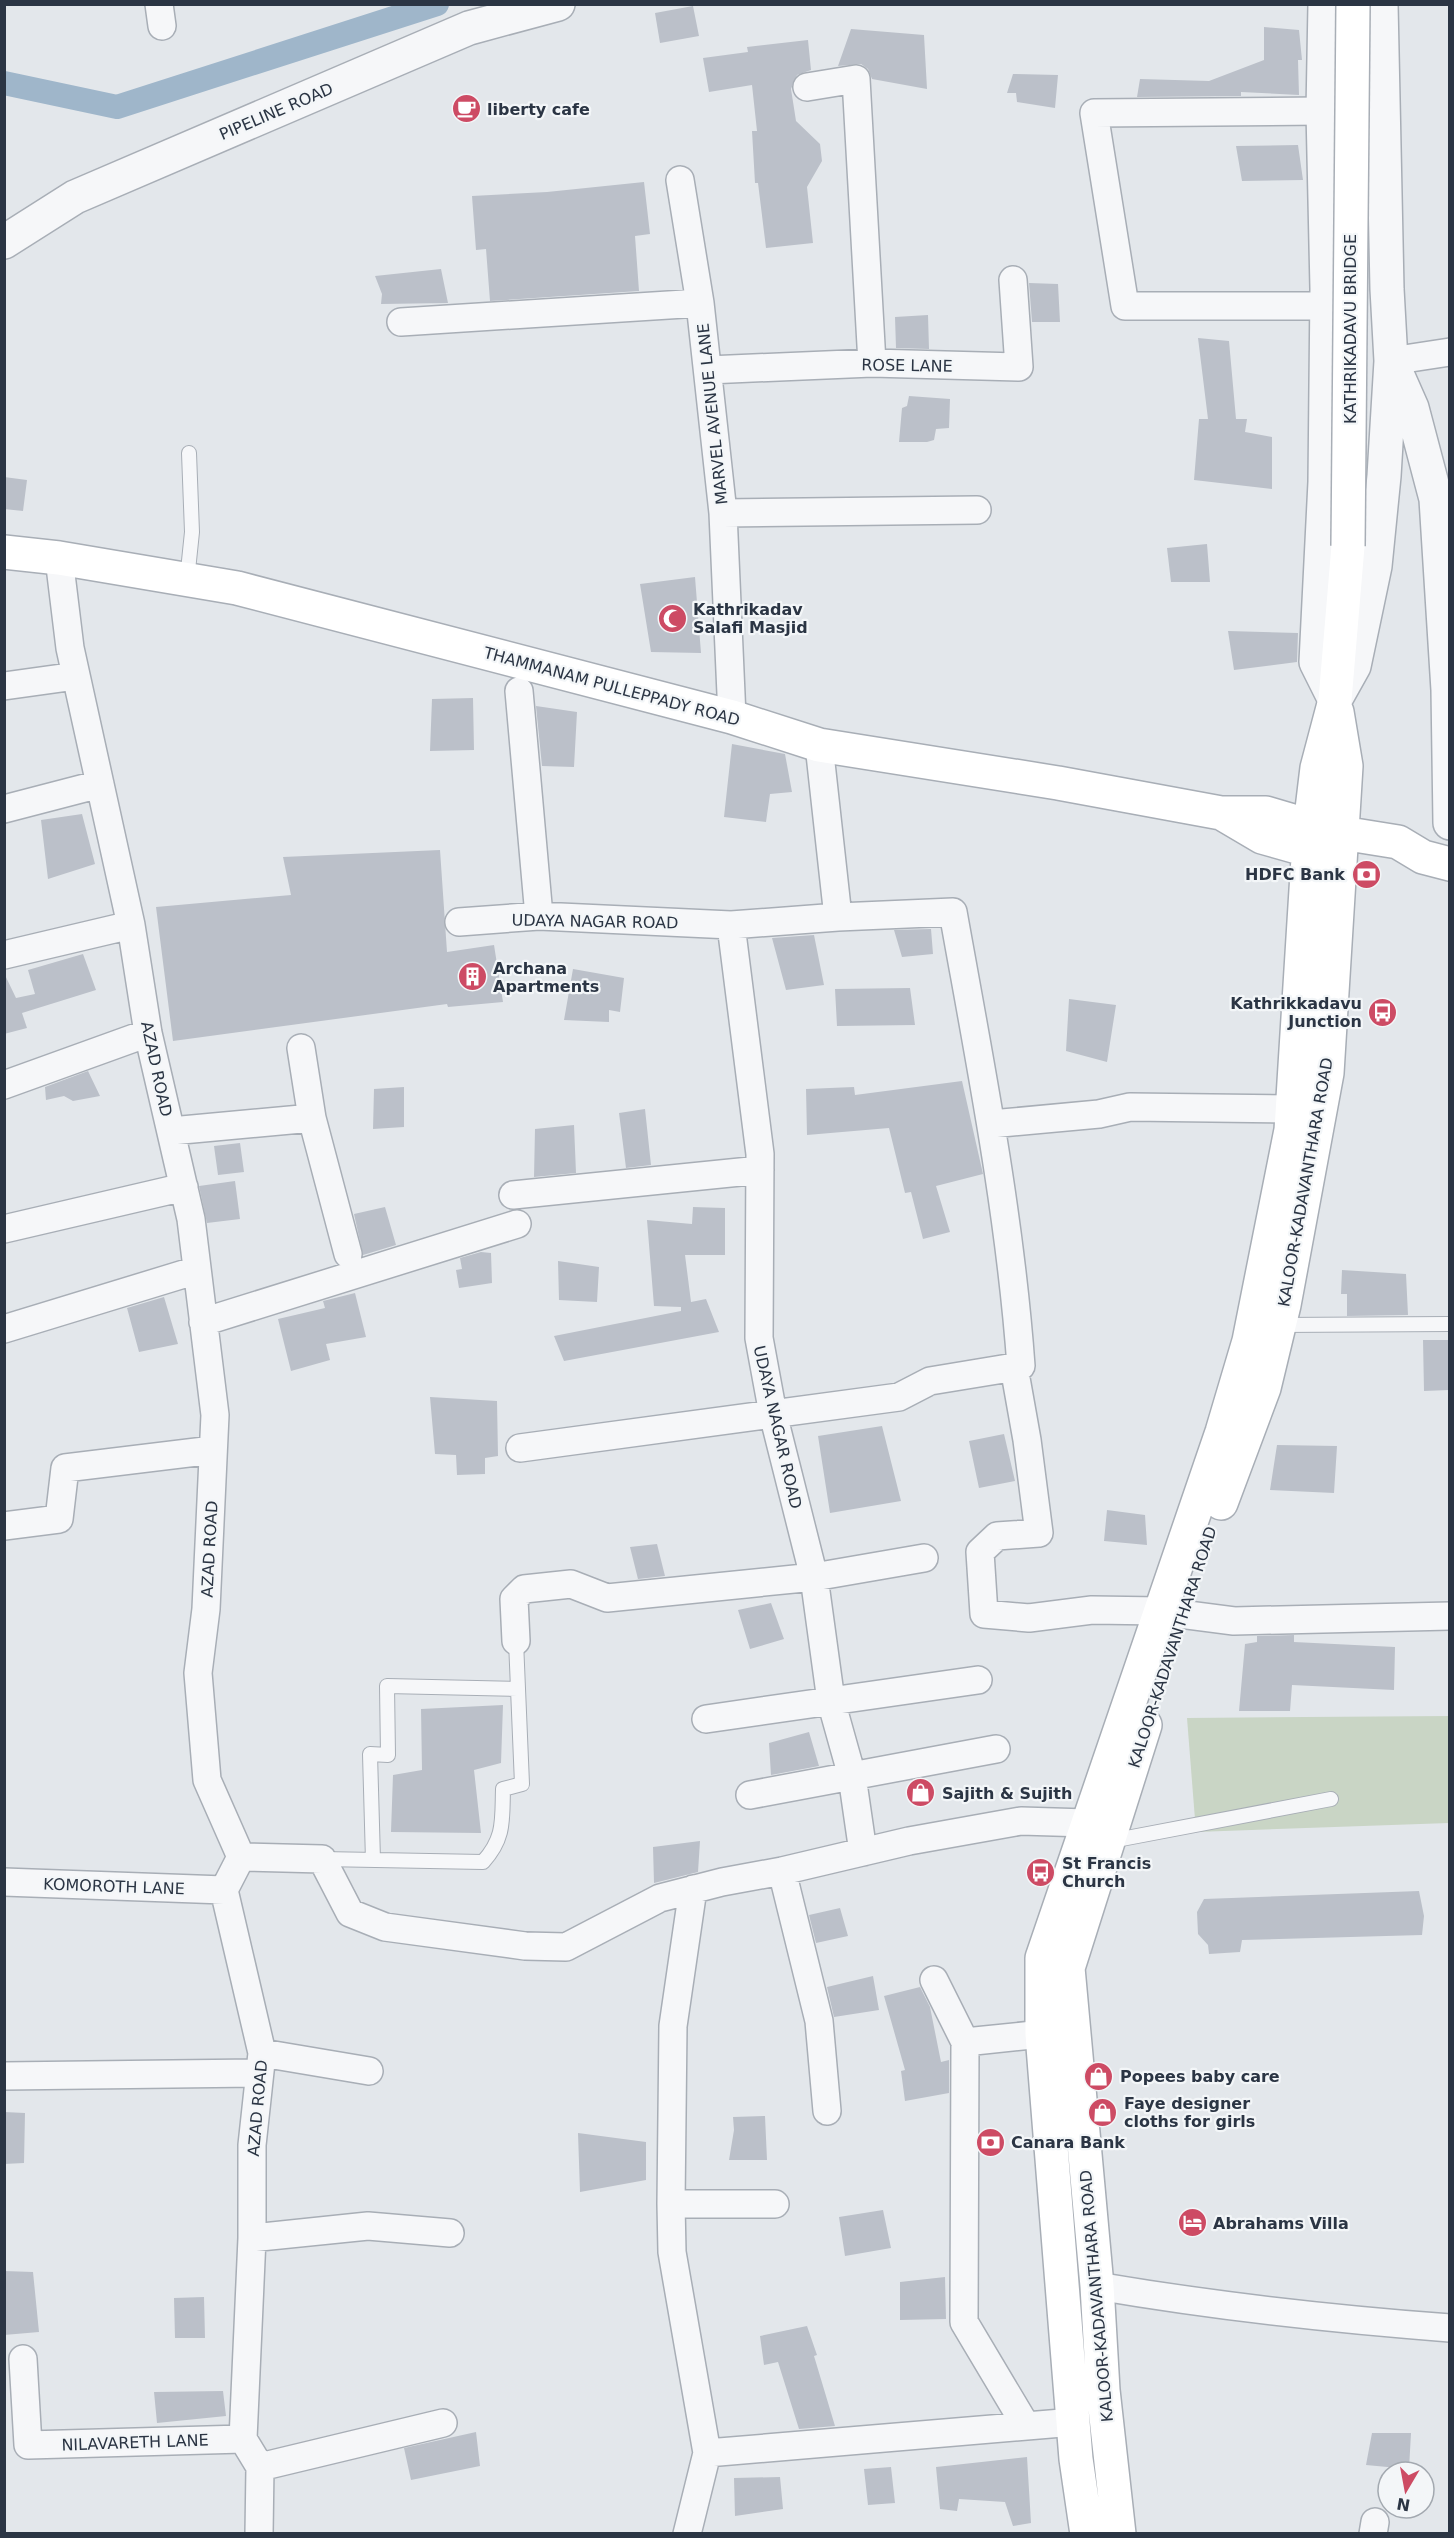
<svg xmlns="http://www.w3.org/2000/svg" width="1454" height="2538" font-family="'DejaVu Sans',sans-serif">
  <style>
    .green { fill: #c9d5c5 }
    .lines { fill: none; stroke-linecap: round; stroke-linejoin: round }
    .canal { stroke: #9fb6ca; stroke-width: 24 }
    .building { fill: #bbc0c9 }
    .service-casing { stroke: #a8aeb6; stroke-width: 16 }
    .minor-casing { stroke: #a8aeb6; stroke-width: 30 }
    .tertiary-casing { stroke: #a8aeb6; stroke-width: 36 }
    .secondary-casing { stroke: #a8aeb6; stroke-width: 36 }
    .service { stroke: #f6f7f9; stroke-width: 14 }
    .minor { stroke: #f6f7f9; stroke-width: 27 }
    .tertiary { stroke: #f6f7f9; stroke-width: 33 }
    .secondary { stroke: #fff; stroke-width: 33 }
    .secondary-bridge-casing { stroke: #a8aeb6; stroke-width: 36; stroke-linecap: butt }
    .secondary-bridge { stroke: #fff; stroke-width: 33 }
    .labels { text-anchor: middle; stroke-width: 4.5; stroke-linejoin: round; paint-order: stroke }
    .poi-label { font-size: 16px; font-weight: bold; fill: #2b3544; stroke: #f3f6f8; text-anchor: start }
    .street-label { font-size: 16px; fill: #2b3544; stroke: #f3f6f8 }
  </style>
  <rect width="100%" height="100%" fill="#e3e7eb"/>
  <path class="green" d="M1449 1716V1823L1196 1832 1187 1718Z"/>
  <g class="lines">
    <path class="canal" d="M4 83 117 107 437 4"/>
  </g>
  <path class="building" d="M693 6 699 36 660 43 655 13Z
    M1264 27 1299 30 1302 60H1298L1299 95 1241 92V96L1137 97 1140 79 1209 81 1264 60Z
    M851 29 924 35 927 89 872 79 868 69 861 64 838 66Z
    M808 40 811 70 797 75 791 89 796 121 820 144 822 161 807 187 813 243 766 248 758 183H755L752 131H757L752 85 709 92 703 58 748 52 747 47Z
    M1013 74 1058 75 1055 108 1017 102 1016 93H1007Z
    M1298 145 1303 180 1242 181 1236 146Z
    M644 182 650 234 635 236 639 291 490 301 486 249 476 250 472 196 547 192Z
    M441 269 448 303 381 304 382 294 375 276Z
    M1029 283 1058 284 1060 322H1032Z
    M928 315 929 349 896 348 895 317Z
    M1198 338 1229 341 1236 419H1247L1245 432 1272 437V489L1194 480 1199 419H1208Z
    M909 396 950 399 949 428 936 429 934 440 927 442H899L902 408 907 406Z
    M4 477 27 480 23 511 4 509Z
    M1207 544 1210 582H1171L1167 548Z
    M695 577 701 653 651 652 640 584Z
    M1228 631 1298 633 1297 662 1234 670Z
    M473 698 474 750 430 751 432 699Z
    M536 706 577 712 574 767 542 766Z
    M732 744 785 754 792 792 770 794 766 822 724 817Z
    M82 814 95 864 48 879 41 820Z
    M440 850 447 952 494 945 503 1002 448 1007 447 1004 173 1041 156 907 291 895 283 857Z
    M931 929 933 954 902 957 894 930Z
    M814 935 824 985 786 990 772 938Z
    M83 954 96 990 22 1013 27 1028 4 1034V973L16 998 35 994 28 970Z
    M573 969 624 978 620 1012 609 1010V1022L564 1020Z
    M910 988 915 1025 837 1026 835 989Z
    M1069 999 1116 1005 1107 1062 1066 1051Z
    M88 1071 100 1096 73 1101 64 1096 46 1100 45 1087Z
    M962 1081 983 1174 936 1186 950 1232 923 1239 911 1192 905 1193 889 1128 807 1135 806 1089 854 1087 855 1095Z
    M404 1087V1127L373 1129 374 1089Z
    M645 1109 651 1165 626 1168 619 1113Z
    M574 1125 576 1173 534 1177 535 1129Z
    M240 1143 244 1172 218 1175 214 1146Z
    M235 1181 240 1219 207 1223 199 1186Z
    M385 1207 396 1245 363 1255 354 1214Z
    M693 1207 725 1208V1255H685L691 1302 706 1299 719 1332 564 1361 554 1336 681 1311V1307L654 1306 647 1220 692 1224Z
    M481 1252 491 1253 492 1283 459 1288 456 1270 462 1269 460 1258Z
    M558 1261 599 1267 597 1302 559 1300Z
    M1342 1270 1406 1274 1408 1315 1347 1316V1294H1341Z
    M355 1293 366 1337 326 1344 330 1360 291 1371 278 1319 325 1308 323 1301Z
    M164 1297 178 1344 139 1352 127 1308Z
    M1423 1340H1449V1390L1424 1391Z
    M430 1397 497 1401 498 1456 485 1458V1474L457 1475 456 1455 435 1454Z
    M882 1426 901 1501 830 1513 818 1436Z
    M1004 1434 1015 1481 979 1488 969 1441Z
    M1277 1445 1337 1446 1334 1493 1270 1490Z
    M1107 1510 1145 1515 1147 1545 1104 1541Z
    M657 1544 665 1576 638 1579 630 1547Z
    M771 1603 784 1639 750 1649 738 1610Z
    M1294 1635V1642L1395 1647 1394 1690 1292 1685 1290 1711H1239L1245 1644 1257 1642V1636Z
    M503 1705 501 1763 474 1770 481 1833 391 1832 393 1775 422 1770 421 1709Z
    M809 1732 819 1766 771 1775 769 1743Z
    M700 1841 698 1872 654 1883 653 1847Z
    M1419 1891 1424 1916 1422 1935 1242 1940 1240 1952 1209 1954 1208 1945 1198 1934 1197 1912 1204 1899Z
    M840 1908 848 1936 816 1943 809 1915Z
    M873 1976 879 2010 834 2017 827 1987Z
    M920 1987 930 2007 941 2062 949 2060V2093L905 2101 901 2071 905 2070 884 1996Z
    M4 2112 25 2113 24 2163 4 2164Z
    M765 2116 767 2160H729L734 2130 733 2117Z
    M578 2133 646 2142V2180L580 2192Z
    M883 2210 891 2248 845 2256 839 2217Z
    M4 2271 33 2272 39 2332 4 2335Z
    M945 2277 946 2319 900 2320V2282Z
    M204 2297 205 2338H175L174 2298Z
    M807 2326 817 2355 814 2356 835 2426 799 2429 778 2362 764 2365 760 2336Z
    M223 2391 226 2416 157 2423 154 2392Z
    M476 2432 480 2466 411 2480 404 2448Z
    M1372 2433H1411L1409 2469 1366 2465Z
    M1027 2457 1031 2523 1013 2526 1005 2502 959 2499 957 2511 940 2509 936 2467Z
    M891 2467 895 2503 868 2505 864 2469Z
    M780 2477 783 2509 735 2516 734 2478Z"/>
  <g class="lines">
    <defs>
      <path id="service" d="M187 580 192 532 189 453
        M1279 1325 1450 1324
        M1111 1841 1331 1799
        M322 1859 483 1862C505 1838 502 1820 503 1789L522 1784 516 1641
        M373 1860 370 1754 388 1755 387 1686 517 1689"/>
      <path id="minor" d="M159 4 162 26
        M807 87 856 79 872 363
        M1323 111 1094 113 1125 306H1327
        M680 180 700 303 723 513 732 717
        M401 322 700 303
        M1391 361 1450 352
        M708 370 872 363 1019 367 1013 280
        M723 513 977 510
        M59 558 70 648 131 925 148 1033 191 1219 215 1415 206 1609 198 1673 207 1780 241 1857 224 1890 262 2053 252 2145V2238L243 2439 260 2467 259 2534
        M4 686 76 676
        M519 691 539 916
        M4 809 100 784
        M459 922 539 916 731 925 838 917 819 745
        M731 925 760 1154 759 1338 773 1414 814 1577 831 1701 852 1776 863 1852
        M4 955 131 925
        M4 1085 148 1033
        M312 1118 348 1254
        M991 1124 1099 1114 1130 1107 1292 1109
        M171 1131 312 1118 301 1048
        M513 1195 760 1170
        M4 1229 184 1187
        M203 1322 517 1224
        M4 1329 197 1270
        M1014 1367 1027 1440 1039 1533 997 1536 980 1552 984 1614 1029 1618 1092 1610 1161 1611
        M520 1448 899 1397 930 1381 1021 1366C1010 1213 980 1063 953 912L838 917
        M4 1526 59 1519 65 1468 213 1450
        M1180 1614 1234 1621 1450 1616
        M516 1641 514 1599 524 1589 571 1584 607 1598 814 1577 924 1558
        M706 1719 978 1680
        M750 1795 996 1749
        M241 1857 322 1859 350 1913 385 1927 525 1946 566 1947 660 1898 722 1882 782 1871 909 1841 1021 1821 1087 1823
        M782 1871 819 2021 827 2111
        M4 1882 224 1890
        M934 1980 965 2042
        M262 2053 369 2071
        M4 2076 259 2073
        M671 2204H775
        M252 2238 368 2226 450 2233
        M1097 2286C1214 2306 1331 2319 1450 2328
        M23 2359 28 2445 243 2439
        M1026 2426 964 2322 965 2042 1042 2034
        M707 2453 1074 2422
        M260 2467 443 2423
        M687 2534 707 2453 672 2252 671 2204 673 2026 693 1889
        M1373 2534 1375 2522"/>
      <path id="tertiary" d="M1325 4 1323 111 1327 289 1325 482 1316 662 1335 700
        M4 242 75 197 469 28 558 4
        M1393 365 1412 408 1436 499 1448 690 1450 823
        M1335 700 1354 666 1375 566 1384 476 1391 361 1387 289 1381 4"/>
      <path id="secondary" d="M4 552 59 558 237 588 732 717 819 745 1058 783 1221 813H1266L1310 826
        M1223 814 1262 837 1308 850
        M1342 833 1398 842 1423 857 1450 864
        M1221 1503 1264 1388 1284 1305 1327 1073 1346 766 1337 712
        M1087 2534 1076 2459 1042 2034V1958L1222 1432 1249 1341 1291 1130 1310 826 1317 768 1335 700 1348 546
        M1119 2534 1103 2390 1097 2286 1068 1968 1145 1725"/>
    </defs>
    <use href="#service" class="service-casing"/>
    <use href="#minor" class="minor-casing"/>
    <use href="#tertiary" class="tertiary-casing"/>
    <use href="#secondary" class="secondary-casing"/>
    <use href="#service" class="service"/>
    <use href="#minor" class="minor"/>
    <use href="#tertiary" class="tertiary"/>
    <use href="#secondary" class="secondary"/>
    <defs>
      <path id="secondary-bridge" d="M1348 546 1353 4"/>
    </defs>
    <use href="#secondary-bridge" class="secondary-bridge-casing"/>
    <use href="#secondary-bridge" class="secondary-bridge"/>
  </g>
  <defs>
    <symbol id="cafe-disc" viewBox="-11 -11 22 22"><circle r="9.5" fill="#cd4b64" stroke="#f3f6f8"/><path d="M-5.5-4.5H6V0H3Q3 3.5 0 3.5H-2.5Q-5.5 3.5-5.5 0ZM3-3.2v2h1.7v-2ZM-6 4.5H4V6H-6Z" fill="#fff"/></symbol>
    <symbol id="mosque-disc" viewBox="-11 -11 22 22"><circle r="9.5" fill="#cd4b64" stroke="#f3f6f8"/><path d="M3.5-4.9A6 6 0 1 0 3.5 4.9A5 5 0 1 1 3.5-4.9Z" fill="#fff"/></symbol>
    <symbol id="bank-disc" viewBox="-11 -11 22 22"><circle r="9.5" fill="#cd4b64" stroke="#f3f6f8"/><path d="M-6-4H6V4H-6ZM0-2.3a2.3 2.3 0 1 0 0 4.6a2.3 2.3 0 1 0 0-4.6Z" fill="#fff"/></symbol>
    <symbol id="building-disc" viewBox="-11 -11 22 22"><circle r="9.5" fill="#cd4b64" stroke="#f3f6f8"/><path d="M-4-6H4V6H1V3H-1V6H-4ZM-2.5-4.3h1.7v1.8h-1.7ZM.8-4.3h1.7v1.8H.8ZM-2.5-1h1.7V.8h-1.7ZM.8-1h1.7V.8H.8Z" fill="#fff"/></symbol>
    <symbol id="bus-disc" viewBox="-11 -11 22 22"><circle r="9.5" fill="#cd4b64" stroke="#f3f6f8"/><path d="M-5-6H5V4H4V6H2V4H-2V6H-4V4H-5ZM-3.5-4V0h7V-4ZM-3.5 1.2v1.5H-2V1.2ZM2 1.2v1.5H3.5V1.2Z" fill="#fff"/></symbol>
    <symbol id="shop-disc" viewBox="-11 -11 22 22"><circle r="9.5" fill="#cd4b64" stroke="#f3f6f8"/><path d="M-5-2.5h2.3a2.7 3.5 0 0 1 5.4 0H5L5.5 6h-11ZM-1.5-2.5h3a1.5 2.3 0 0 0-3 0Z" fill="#fff"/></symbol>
    <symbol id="hotel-disc" viewBox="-11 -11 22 22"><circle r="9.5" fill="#cd4b64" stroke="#f3f6f8"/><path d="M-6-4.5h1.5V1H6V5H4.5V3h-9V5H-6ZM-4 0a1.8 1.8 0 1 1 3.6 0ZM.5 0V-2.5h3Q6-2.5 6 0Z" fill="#fff"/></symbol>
  </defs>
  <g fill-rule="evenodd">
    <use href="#cafe-disc" x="450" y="92" width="33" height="33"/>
    <use href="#mosque-disc" x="656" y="602" width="33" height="33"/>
    <use href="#bank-disc" x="1350" y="858" width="33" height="33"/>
    <use href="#building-disc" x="456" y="960" width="33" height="33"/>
    <use href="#bus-disc" x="1366" y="996" width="33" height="33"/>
    <use href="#shop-disc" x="904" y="1776" width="33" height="33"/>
    <use href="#bus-disc" x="1024" y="1856" width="33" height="33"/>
    <use href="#shop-disc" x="1082" y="2060" width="33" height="33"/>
    <use href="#shop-disc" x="1086" y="2096" width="33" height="33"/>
    <use href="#bank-disc" x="974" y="2126" width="33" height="33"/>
    <use href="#hotel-disc" x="1176" y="2206" width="33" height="33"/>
  </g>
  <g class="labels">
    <g class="poi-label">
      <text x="487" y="115">liberty cafe</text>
      <text x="693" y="615">Kathrikadav<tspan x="693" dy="18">Salafi Masjid</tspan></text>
      <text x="1345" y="880" text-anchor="end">HDFC Bank</text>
      <text x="493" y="974">Archana<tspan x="493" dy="18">Apartments</tspan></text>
      <text x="1362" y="1009" text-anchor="end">Kathrikkadavu<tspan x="1362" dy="18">Junction</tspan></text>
      <text x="942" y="1799">Sajith &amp; Sujith</text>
      <text x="1062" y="1869">St Francis<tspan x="1062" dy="18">Church</tspan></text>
      <text x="1120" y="2082">Popees baby care</text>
      <text x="1124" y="2109">Faye designer<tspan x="1124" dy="18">cloths for girls</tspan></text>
      <text x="1011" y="2148">Canara Bank</text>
      <text x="1213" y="2229">Abrahams Villa</text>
    </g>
    <g class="street-label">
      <text transform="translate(276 111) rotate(-23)" y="6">PIPELINE ROAD</text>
      <text transform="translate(1350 329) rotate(-90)" y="6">KATHRIKADAVU BRIDGE</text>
      <text transform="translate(907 365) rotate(1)" y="6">ROSE LANE</text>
      <text transform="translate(712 414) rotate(-96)" y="6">MARVEL AVENUE LANE</text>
      <text transform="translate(612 686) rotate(15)" y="6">THAMMANAM PULLEPPADY ROAD</text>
      <text transform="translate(595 921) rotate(1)" y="6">UDAYA NAGAR ROAD</text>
      <text transform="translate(157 1069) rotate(78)" y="6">AZAD ROAD</text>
      <text transform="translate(1305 1182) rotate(-80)" y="6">KALOOR-KADAVANTHARA ROAD</text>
      <text transform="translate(778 1427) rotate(77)" y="6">UDAYA NAGAR ROAD</text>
      <text transform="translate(209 1549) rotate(-87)" y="6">AZAD ROAD</text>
      <text transform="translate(1172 1647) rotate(-72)" y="6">KALOOR-KADAVANTHARA ROAD</text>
      <text transform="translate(114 1886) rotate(2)" y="6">KOMOROTH LANE</text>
      <text transform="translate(257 2108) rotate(-85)" y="6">AZAD ROAD</text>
      <text transform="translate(1096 2296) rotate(-95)" y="6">KALOOR-KADAVANTHARA ROAD</text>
      <text transform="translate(135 2442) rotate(-2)" y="6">NILAVARETH LANE</text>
    </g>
  </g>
  <rect width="1454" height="2538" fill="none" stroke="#2b3544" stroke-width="12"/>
  <g transform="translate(1406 2490) rotate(190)"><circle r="28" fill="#f3f6f8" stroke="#a3a9b0" stroke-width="1.5"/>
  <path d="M0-4.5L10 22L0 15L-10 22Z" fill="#cd4b64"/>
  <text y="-9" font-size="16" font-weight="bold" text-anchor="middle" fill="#2b3544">N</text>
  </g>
</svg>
